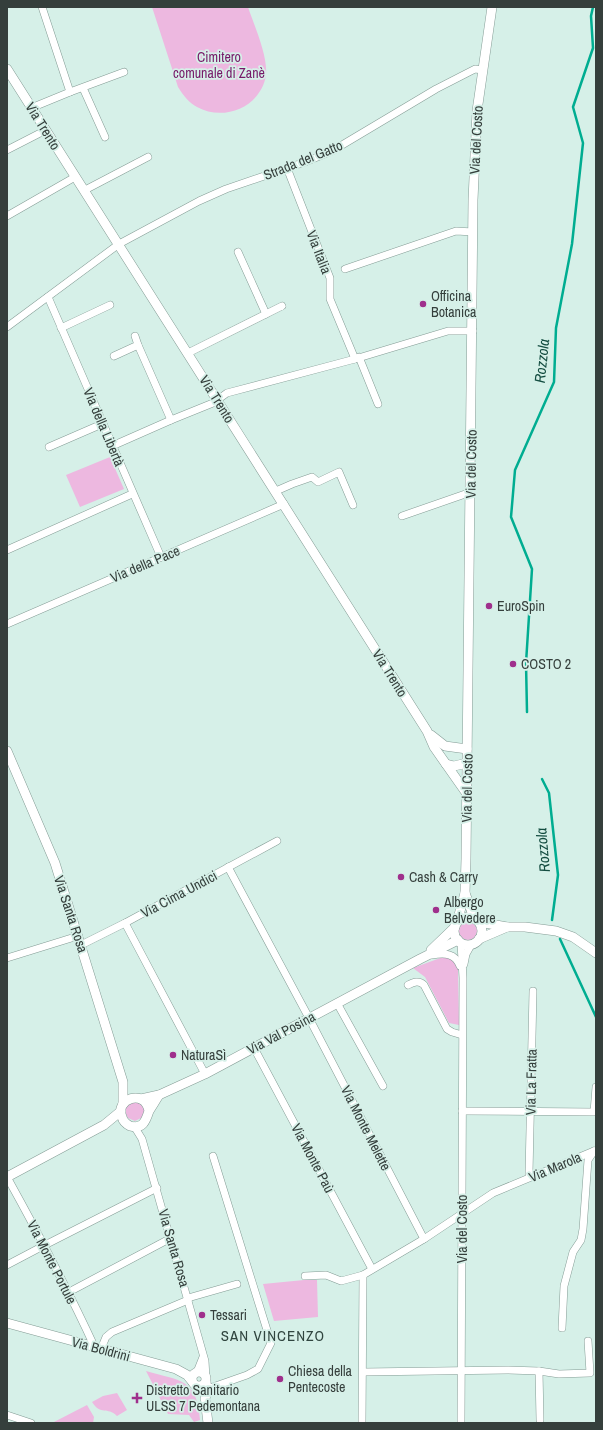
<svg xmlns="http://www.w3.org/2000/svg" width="603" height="1430" font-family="'Archivo Narrow',sans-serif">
  <rect width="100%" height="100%" fill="#d6f0e8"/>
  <g fill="#edb8e0">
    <path d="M152,7H248C254,25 268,56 266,75C261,107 224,122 197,107C189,103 183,95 178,87Z"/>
    <polygon points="110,457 124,489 80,507 66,475"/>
    <circle cx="468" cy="931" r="9"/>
    <polygon points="443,957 454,959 458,968 459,1025 449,1023 425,977 413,968"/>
    <polygon points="136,1100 145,1108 143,1117 135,1121 128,1118 125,1112 127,1105"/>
    <polygon points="304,1280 317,1280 318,1317 274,1321 263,1284"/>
    <path d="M146,1371C180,1381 197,1378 200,1420L194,1422L189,1415L168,1414Z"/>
    <path d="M117,1393L127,1410L117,1416C107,1406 101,1416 92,1402L103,1396Z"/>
    <polygon points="87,1405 94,1417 93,1423 52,1423"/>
  </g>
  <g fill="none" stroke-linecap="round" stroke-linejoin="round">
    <g stroke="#00ad91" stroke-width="2.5">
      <polyline points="527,712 526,663 532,569 511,517 515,470 554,382 556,328 572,244 583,143 573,107 593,48 591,16 593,7"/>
      <polyline points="542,779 549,793 558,875 552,920"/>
      <polyline points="560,939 596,1017"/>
    </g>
    <g stroke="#849c95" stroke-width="8">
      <g id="street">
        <polyline points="42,7 70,92"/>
        <polyline points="83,88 105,137"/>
        <polyline points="31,108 70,92 124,72"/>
        <polyline points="7,150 46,130"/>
        <polyline points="287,168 330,278 330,299 355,359"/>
        <polyline points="85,190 148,157"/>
        <polyline points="7,216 75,177"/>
        <polyline points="238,252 266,314"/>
        <polyline points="345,269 456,231 473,232"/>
        <polyline points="48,297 161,557"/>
        <polyline points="7,327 119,244 199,201 226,189 305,162 332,151 436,89 475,69 483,70"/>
        <polyline points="61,328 110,305"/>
        <polyline points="138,345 171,420"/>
        <polyline points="188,353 282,306"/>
        <polyline points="114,356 138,345 135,336"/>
        <polyline points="359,357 378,404"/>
        <polyline points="112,446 171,420 213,403 227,393 355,359 448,331 473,331"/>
        <polyline points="49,447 102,424"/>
        <polyline points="276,491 292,484 312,477 318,482 339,472 353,505"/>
        <polyline points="402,516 471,492"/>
        <polyline points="7,550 132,494"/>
        <polyline points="7,624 284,504"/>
        <polyline points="228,867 309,1018 424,1239"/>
        <polyline points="125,923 205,1074"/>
        <polyline points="81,945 125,923 277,841"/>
        <path d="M432,955C445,953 455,953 460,966"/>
        <polyline points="7,958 78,936"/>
        <polyline points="464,964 466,954 471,945"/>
        <path d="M408,985C414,982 419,980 424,985L447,1029L452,1032L462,1035"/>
        <polyline points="337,1003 383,1086"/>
        <polyline points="254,1048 372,1269"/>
        <polyline points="462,1111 594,1112 596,1087"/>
        <polyline points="134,1126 142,1139 205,1361 206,1378"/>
        <polyline points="529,1174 533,991"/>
        <path d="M7,1177C38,1233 68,1289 95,1348"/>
        <polyline points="7,1265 45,1245 157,1188"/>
        <polyline points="305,1276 326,1275 341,1281 363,1275 424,1239 493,1193 594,1151"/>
        <polyline points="69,1292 171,1238"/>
        <polyline points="188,1298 237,1284"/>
        <polyline points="562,1328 564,1286 573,1252 581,1240 583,1229 588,1160 594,1151"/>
        <polyline points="101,1349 106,1337 112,1332 188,1300"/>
        <polyline points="539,1371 540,1420"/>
        <polyline points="197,1372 203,1357"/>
        <polyline points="363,1372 508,1370 539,1371 559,1374 590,1373 588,1341"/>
        <polyline points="207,1389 247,1375 258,1369 271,1343 213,1156"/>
        <polyline points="7,1415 31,1423"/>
        <polyline points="362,1423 363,1275"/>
        <polyline points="461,1423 463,978 461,943"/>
      </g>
    </g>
    <g stroke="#849c95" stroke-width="10">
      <g id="secondary">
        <polyline points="7,69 427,731 434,747 467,794"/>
        <polyline points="431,735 445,746 467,749"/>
        <polyline points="7,751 55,863 123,1082 123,1104"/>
        <polyline points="446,764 454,766 467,763"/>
        <polyline points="465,893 474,918"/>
        <circle cx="468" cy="931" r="14"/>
        <polyline points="457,922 465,893 466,859 473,200 477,111 492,7"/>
        <polyline points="479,922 507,927 525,927 556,931 573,937 596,953"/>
        <polyline points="479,939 507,927"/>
        <polyline points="431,950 455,927"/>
        <polyline points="141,1099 159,1095 205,1074 420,959 458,940"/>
        <path d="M149,1111C145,1088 114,1099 122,1117C123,1121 126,1124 130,1126C143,1130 146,1120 149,1111C152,1106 156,1100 159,1095"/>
        <polyline points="7,1177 104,1125 121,1111"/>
        <polyline points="7,1323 176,1369 187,1375 192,1381"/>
        <circle cx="199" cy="1379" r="7"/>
        <polyline points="206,1382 207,1389 205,1399 208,1423"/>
      </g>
    </g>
    <use href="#street" stroke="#fff" stroke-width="7"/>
    <use href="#secondary" stroke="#fff" stroke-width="9"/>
  </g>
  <g fill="#9f2f8c" stroke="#d6f0e8" stroke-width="1.5">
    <circle cx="423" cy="304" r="4"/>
    <circle cx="489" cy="606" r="4"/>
    <circle cx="513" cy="664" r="4"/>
    <circle cx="401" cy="877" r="4"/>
    <circle cx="436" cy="910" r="4"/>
    <circle cx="173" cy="1055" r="4"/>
    <circle cx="202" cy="1315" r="4"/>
    <circle cx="280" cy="1379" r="4"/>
    <path d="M135 1392h4v4h4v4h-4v4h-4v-4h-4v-4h4z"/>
  </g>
  <g text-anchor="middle" stroke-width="3.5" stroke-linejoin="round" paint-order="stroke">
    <g font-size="14" fill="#761868" stroke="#d6f0e8">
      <text x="219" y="62">Cimitero<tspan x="219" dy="16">comunale di Zanè</tspan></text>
    </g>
    <g font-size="14" fill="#353f3c" stroke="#d6f0e8">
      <text transform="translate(43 126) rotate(58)" y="5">Via Trento</text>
      <text transform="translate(476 140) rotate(-87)" y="5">Via del Costo</text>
      <text transform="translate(303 160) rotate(-22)" y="5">Strada del Gatto</text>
      <text transform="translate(319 252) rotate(69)" y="5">Via Italia</text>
      <text transform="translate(217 399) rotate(58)" y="5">Via Trento</text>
      <text transform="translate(104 427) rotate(67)" y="5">Via della Libertà</text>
      <text transform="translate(471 464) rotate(-89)" y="5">Via del Costo</text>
      <text transform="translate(145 564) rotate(-23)" y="5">Via della Pace</text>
      <text transform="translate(390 673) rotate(58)" y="5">Via Trento</text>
      <text transform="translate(467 788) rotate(-89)" y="5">Via del Costo</text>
      <text transform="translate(179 894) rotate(-28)" y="5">Via Cima Undici</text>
      <text transform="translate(71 914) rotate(72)" y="5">Via Santa Rosa</text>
      <text transform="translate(281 1033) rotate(-28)" y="5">Via Val Posina</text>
      <text transform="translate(531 1082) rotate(-89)" y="5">Via La Fratta</text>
      <text transform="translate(366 1128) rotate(63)" y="5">Via Monte Melette</text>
      <text transform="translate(313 1158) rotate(62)" y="5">Via Monte Paù</text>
      <text transform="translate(555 1167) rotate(-23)" y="5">Via Marola</text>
      <text transform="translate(462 1229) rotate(-90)" y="5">Via del Costo</text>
      <text transform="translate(174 1248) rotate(74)" y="5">Via Santa Rosa</text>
      <text transform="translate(52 1262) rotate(63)" y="5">Via Monte Portule</text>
      <text transform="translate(101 1349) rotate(15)" y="5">Via Boldrini</text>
    </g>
    <g font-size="14" fill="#353f3c" stroke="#d6f0e8" text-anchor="start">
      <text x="431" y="301">Officina<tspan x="431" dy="16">Botanica</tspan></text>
      <text x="497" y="611">EuroSpin</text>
      <text x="521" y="669">COSTO 2</text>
      <text x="409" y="882">Cash &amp; Carry</text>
      <text x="444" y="907">Albergo<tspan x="444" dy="16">Belvedere</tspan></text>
      <text x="181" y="1060">NaturaSì</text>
      <text x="210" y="1320">Tessari</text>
      <text x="288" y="1376">Chiesa della<tspan x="288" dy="16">Pentecoste</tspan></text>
      <text x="146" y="1395">Distretto Sanitario<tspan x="146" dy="16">ULSS 7 Pedemontana</tspan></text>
    </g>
    <g font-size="15" font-style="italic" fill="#144d41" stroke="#d6f0e8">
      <text transform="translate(542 361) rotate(-84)" y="5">Rozzola</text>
      <text transform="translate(543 850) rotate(-95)" y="5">Rozzola</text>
    </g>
    <g font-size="15" letter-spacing="1" fill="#30453f" stroke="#d6f0e8">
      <text x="273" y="1341">SAN VINCENZO</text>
    </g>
  </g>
  <rect width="603" height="1430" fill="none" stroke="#353f3c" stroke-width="16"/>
</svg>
